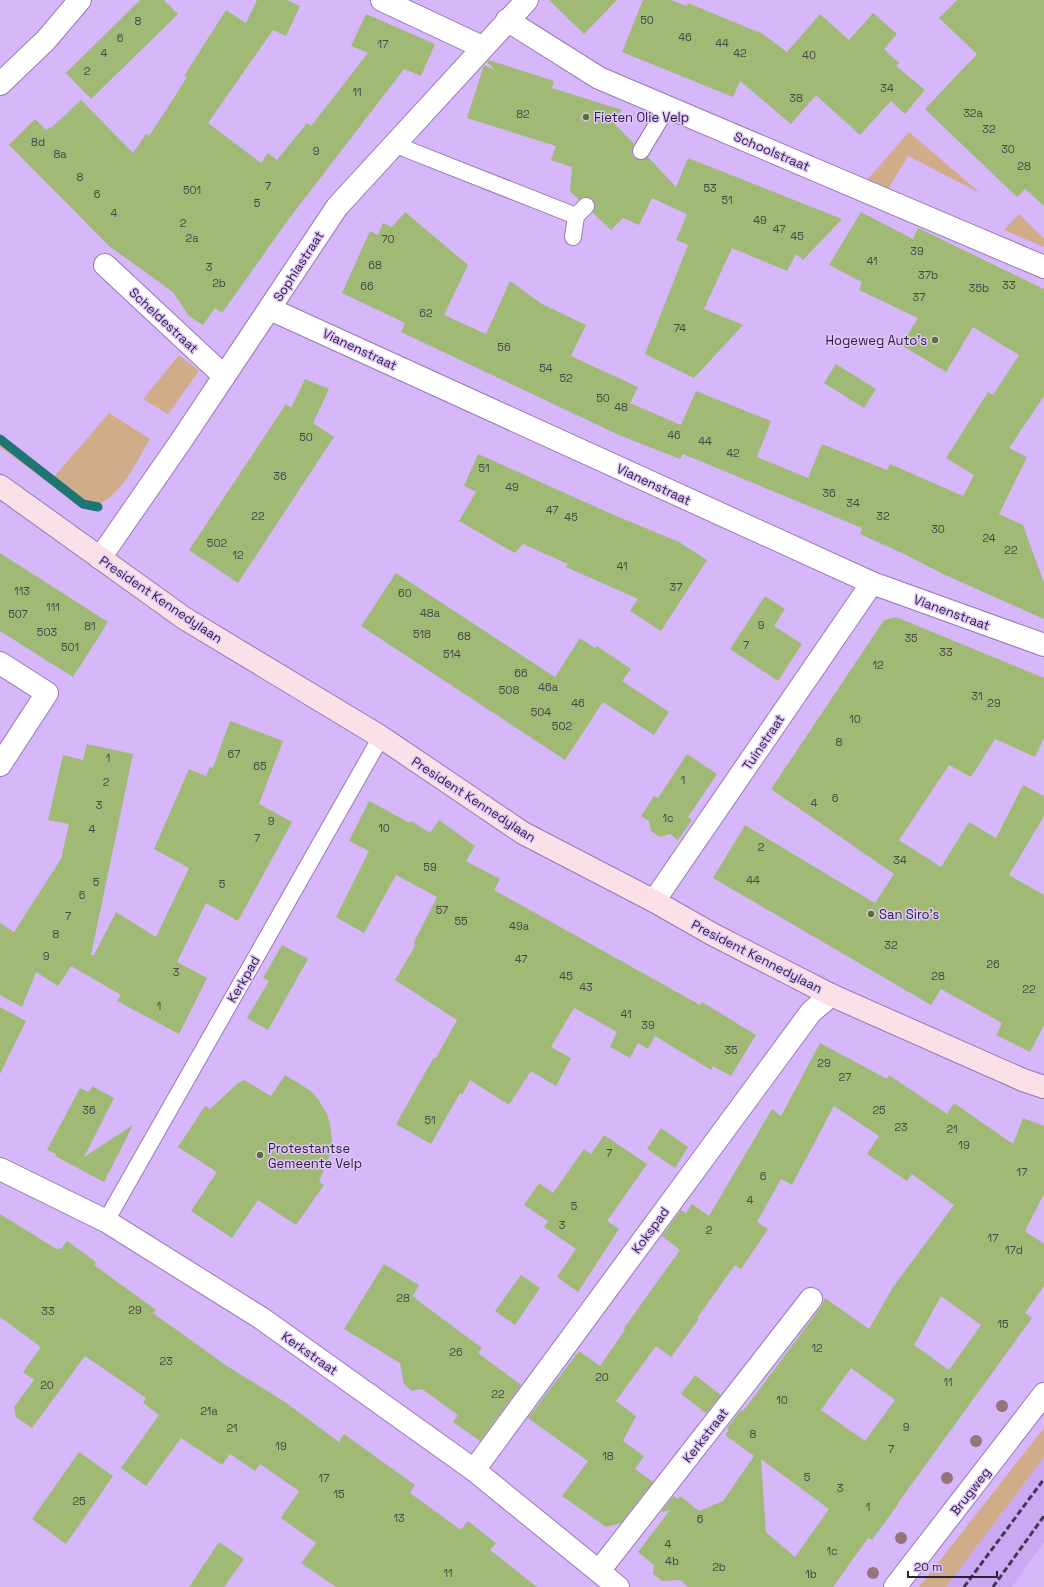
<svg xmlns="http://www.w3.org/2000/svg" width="1044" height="1587" font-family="'Space Grotesk',sans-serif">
  <rect width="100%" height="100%" fill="#d5b7fa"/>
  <polygon fill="#cba9f2" points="1044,1457 1044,1542 1012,1587 946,1587"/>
  <g fill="#d0ac89">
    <polygon points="909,132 980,193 908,156 888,189 866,181"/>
    <polygon points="1019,214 1044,239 1044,247 1004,230"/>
    <polygon points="179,355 199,371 168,414 143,399"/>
    <path d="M109,413L150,439C137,460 118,504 90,506C85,506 79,503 75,502L0,447V435L54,477Z"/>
    <polygon points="1044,1428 1044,1457 946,1587 919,1587"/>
  </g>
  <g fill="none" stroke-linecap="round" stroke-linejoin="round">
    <polyline stroke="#1f7474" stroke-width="9" points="0,439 83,504 98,507"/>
  </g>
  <g fill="#a0ba75" fill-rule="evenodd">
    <polygon points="140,0 164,0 178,14 91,99 66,73"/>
    <polygon points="257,0 287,0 300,6 286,36 273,30 208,123 261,163 268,153 277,160 307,123 311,126 368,53 351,46 366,14 435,44 421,76 404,69 288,220 222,313 215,308 203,325 189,316 173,292 109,246 9,145 35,119 46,130 50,127 51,128 81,100 133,153 146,134 149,136 168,107 187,77 184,76 226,10 246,23"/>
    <polygon points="549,0 617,0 584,34"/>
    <polygon points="643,0 671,0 687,6 688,3 763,34 787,52 820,14 849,40 873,13 897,34 884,49 899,63 896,66 925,90 905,114 891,101 860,135 816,95 791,124 740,81 733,97 622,52"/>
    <polygon points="957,0 1044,0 1044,206 1025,189 1017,197 925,109 977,54 939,18"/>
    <polygon points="489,60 554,81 552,88 622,110 612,121 634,144 632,150 633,156 640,160 648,157 676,187 688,158 842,219 803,260 796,254 787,271 732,248 704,309 743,325 694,378 645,354 688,245 676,240 687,214 652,198 639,225 623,218 611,230 593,213 595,204 592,199 584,197 579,200 570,191 572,167 551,160 556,146 467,118 484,65 495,70 487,62"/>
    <polygon points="405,212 468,265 444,315 486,334 510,281 542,304 586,325 571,356 638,387 630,403 681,425 696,391 771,421 757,457 808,478 822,444 887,470 890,464 963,496 974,475 946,458 988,392 993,395 1019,355 973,327 946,372 901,345 918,318 859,290 862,282 829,265 861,212 913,239 918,228 1044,289 1044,396 1009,448 1027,457 999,514 1023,525 1044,583 1044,619 941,573 902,553 860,534 862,528 683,454 680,459 619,435 401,332 405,323 342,293 370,231 378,235 383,223 392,227"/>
    <polygon points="836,364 876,389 864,408 824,383"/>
    <polygon points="305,379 329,389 313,423 334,437 238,583 189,550 286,404 291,408"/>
    <polygon points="478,454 614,515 679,542 707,560 661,631 630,611 638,599 566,567 568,564 523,544 515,553 459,521 476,492 464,486"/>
    <polygon points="0,553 108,622 73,677 0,631"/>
    <polygon points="396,573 555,677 580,638 595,648 597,646 631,669 622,681 669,712 654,735 603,702 565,760 361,626"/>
    <polygon points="765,596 785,609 774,626 802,644 778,681 730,649"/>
    <polygon points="896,617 1044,678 1044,738 1035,757 995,739 971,777 949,765 899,840 941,867 969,822 996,838 1023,785 1044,796 1044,816 1009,875 1044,895 1044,1025 1030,1052 996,1035 1002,1023 941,989 931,1005 713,878 745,825 875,903 894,874 771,789 884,620"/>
    <polygon points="230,721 283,741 259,804 292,822 238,921 206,903 177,962 207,978 179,1034 117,1001 121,995 71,966 58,986 36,972 22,1007 0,995 0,923 14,932 61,859 69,824 48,820 63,755 83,760 87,744 133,754 91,955 94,955 116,912 156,937 189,868 154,849 189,769 206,776 210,767 213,768"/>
    <polygon points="687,754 717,774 688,817 692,820 678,840 670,834 660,837 651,831 649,821 641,816 654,796 658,798"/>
    <polygon points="369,801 410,823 411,821 430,833 439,820 475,846 466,861 500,879 494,890 700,1005 702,1002 756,1035 731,1076 713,1066 711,1070 655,1036 648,1049 638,1043 630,1058 610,1047 617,1032 574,1008 551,1047 571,1058 556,1086 531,1071 509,1105 470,1080 462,1095 460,1093 431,1144 396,1124 434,1057 436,1058 457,1020 395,980 415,946 414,942 437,897 396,875 364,933 336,917 369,851 349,841"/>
    <polygon points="282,945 308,959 268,1030 247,1018 269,981 263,978"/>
    <polygon points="0,1007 26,1021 0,1074"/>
    <path d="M820,1043L887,1079L889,1075L947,1114L954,1103L1013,1144L1023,1118L1044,1126V1194L1025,1231L1044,1244V1286L1025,1313L1032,1318L898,1503H899L872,1540L868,1538L833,1587H688L680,1580L662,1581L653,1574L654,1565L638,1552L670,1510L661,1512L673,1496L678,1499L680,1496L699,1511L723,1501L754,1456L725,1435L729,1430L727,1428L741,1410L743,1411L821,1307L825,1298L869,1329L893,1287L954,1205L912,1174L907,1181L867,1154L879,1136L834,1106L792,1185L781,1179L757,1222L768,1229L741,1269L735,1265L697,1318L699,1319L671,1357L656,1346L616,1401L636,1416L623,1441L644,1456L635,1469L653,1482L621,1523L606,1527L562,1496L588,1461L528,1418L579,1351L600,1366L625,1330L624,1328L680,1250L662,1236L681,1210L686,1213L692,1204L709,1216L772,1109L781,1116ZM941,1296L981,1325L949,1370L914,1345ZM851,1368L895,1400L865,1441L821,1410ZM761,1459L829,1509L795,1557L766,1532Z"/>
    <polygon points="285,1075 311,1091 318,1099 327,1114 330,1124 332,1141 329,1157 319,1182 324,1185 296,1225 258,1200 232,1238 191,1211 217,1172 178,1147 205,1106 210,1109 237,1084 244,1080 271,1096"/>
    <polygon points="92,1086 114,1098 84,1157 133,1125 104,1182 55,1156 56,1154 47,1150 80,1088 89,1092"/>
    <polygon points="661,1128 688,1147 675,1168 647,1149"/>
    <polygon points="604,1135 647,1164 607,1221 619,1229 578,1292 557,1277 576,1249 544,1227 548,1221 524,1205 539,1183 553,1193 584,1149 591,1154"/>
    <polygon points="0,1214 58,1250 59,1248 61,1249 67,1241 96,1262 94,1265 156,1310 153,1313 227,1366 285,1402 339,1442 344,1434 415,1485 410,1493 461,1530 468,1521 496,1543 490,1550 537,1587 336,1587 301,1563 316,1543 281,1518 299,1491 260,1464 255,1471 230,1454 222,1465 181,1438 146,1486 121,1468 159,1415 143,1403 146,1398 85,1356 32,1428 16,1417 14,1407 34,1380 23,1372 41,1347 0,1317"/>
    <polygon points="384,1264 419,1285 413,1296 417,1298 416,1299 482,1348 478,1353 521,1385 480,1441 453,1422 458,1415 422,1389 412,1391 404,1384 400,1363 344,1329"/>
    <polygon points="521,1275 540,1288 515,1325 495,1311"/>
    <polygon points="695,1375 721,1395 706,1413 681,1394"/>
    <polygon points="79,1452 113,1476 66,1544 32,1519"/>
    <polygon points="219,1542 244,1559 224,1587 189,1587"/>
  </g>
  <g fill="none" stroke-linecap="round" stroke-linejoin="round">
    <g stroke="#9779b8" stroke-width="18">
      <g id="lane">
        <polyline points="395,143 406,149 576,216 586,206"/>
        <polyline points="641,151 659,121 664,105"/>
        <polyline points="573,237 576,216"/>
        <polyline points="106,1221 381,737"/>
      </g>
    </g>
    <g stroke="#9779b8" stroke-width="24">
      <g id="street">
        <polyline points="382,0 482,47"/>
        <polyline points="507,20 599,78 1044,267"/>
        <polyline points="0,84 46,40 80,0"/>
        <polyline points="105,265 224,376"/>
        <polyline points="270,309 872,583 1044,645"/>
        <polyline points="100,558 181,441 337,207 527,0"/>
        <polyline points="0,663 47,693 0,765"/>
        <polyline points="654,901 872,583"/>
        <polyline points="0,1169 106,1221 261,1318 474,1470 618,1587"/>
        <polyline points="474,1470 811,1012 831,995"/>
        <polyline points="599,1571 811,1299"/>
        <polyline points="895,1587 1044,1394"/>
      </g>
    </g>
    <g stroke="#9779b8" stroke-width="24">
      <polyline id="secondary" points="0,486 184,618 381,737 523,833 654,901 712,934 831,995 1023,1080 1044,1087"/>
    </g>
    <use href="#lane" stroke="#fff" stroke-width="16"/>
    <use href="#street" stroke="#fff" stroke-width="22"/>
    <use href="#secondary" stroke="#fce0e7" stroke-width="22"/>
    <g stroke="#443555" stroke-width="3" stroke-dasharray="6 3" stroke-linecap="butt">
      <polyline points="964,1587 1044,1479"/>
      <polyline points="993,1587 1044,1516"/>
    </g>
  </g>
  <g fill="#977479">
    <circle cx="1002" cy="1406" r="6"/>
    <circle cx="976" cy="1441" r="6"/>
    <circle cx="947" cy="1478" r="6"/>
    <circle cx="901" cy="1538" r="6"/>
    <circle cx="873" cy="1573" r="6"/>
  </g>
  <g fill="#597225" stroke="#dfc7fd" stroke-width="1.5">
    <circle cx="586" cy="117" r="4"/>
    <circle cx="935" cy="340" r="4"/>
    <circle cx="871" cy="914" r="4"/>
    <circle cx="260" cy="1155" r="4"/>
  </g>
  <g text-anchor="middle" stroke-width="3" stroke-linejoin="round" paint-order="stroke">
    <g font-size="11" fill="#494648">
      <text x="647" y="24">50</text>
      <text x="138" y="25">8</text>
      <text x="685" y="41">46</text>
      <text x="120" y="42">6</text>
      <text x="722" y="47">44</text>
      <text x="383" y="48">17</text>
      <text x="104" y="57">4</text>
      <text x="740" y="57">42</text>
      <text x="809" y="59">40</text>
      <text x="87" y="75">2</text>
      <text x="887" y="92">34</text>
      <text x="357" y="96">11</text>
      <text x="796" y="102">38</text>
      <text x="973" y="117">32a</text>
      <text x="523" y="118">82</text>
      <text x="989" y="133">32</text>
      <text x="38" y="146">8d</text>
      <text x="1008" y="153">30</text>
      <text x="316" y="155">9</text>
      <text x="60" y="158">8a</text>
      <text x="1024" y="170">28</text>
      <text x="80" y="181">8</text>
      <text x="268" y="190">7</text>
      <text x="710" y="192">53</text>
      <text x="192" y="194">501</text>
      <text x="97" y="198">6</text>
      <text x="727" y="204">51</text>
      <text x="257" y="207">5</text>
      <text x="114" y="217">4</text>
      <text x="760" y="224">49</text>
      <text x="183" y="227">2</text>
      <text x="779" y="233">47</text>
      <text x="797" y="240">45</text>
      <text x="192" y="242">2a</text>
      <text x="388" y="243">70</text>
      <text x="917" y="255">39</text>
      <text x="872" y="265">41</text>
      <text x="375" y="269">68</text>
      <text x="209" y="271">3</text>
      <text x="928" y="279">37b</text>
      <text x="219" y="287">2b</text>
      <text x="1009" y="289">33</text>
      <text x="367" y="290">66</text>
      <text x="979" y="292">35b</text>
      <text x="919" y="301">37</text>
      <text x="426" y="317">62</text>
      <text x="680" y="332">74</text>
      <text x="504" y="351">56</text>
      <text x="546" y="372">54</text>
      <text x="566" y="382">52</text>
      <text x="603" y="402">50</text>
      <text x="621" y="411">48</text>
      <text x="674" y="439">46</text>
      <text x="306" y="441">50</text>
      <text x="705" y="445">44</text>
      <text x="733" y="457">42</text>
      <text x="484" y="472">51</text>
      <text x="280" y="480">36</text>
      <text x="512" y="491">49</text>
      <text x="829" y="497">36</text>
      <text x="853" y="507">34</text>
      <text x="552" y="514">47</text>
      <text x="258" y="520">22</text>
      <text x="883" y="520">32</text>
      <text x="571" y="521">45</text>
      <text x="938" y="533">30</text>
      <text x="989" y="542">24</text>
      <text x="217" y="547">502</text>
      <text x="1011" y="554">22</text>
      <text x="238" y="559">12</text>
      <text x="622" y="570">41</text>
      <text x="676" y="591">37</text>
      <text x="22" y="595">113</text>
      <text x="405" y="597">60</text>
      <text x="53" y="611">111</text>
      <text x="430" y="617">48a</text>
      <text x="18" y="618">507</text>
      <text x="761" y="629">9</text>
      <text x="90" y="630">81</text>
      <text x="47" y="636">503</text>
      <text x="422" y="638">518</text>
      <text x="464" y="640">68</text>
      <text x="911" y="642">35</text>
      <text x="746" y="649">7</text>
      <text x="70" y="651">501</text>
      <text x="946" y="656">33</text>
      <text x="452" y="658">514</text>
      <text x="878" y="669">12</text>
      <text x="521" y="677">66</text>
      <text x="548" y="691">46a</text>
      <text x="509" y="694">508</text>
      <text x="977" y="700">31</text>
      <text x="578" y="707">46</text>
      <text x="994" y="707">29</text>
      <text x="541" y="716">504</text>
      <text x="855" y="723">10</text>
      <text x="562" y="730">502</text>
      <text x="839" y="746">8</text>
      <text x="234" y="758">67</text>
      <text x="108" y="762">1</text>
      <text x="260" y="770">65</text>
      <text x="683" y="784">1</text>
      <text x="106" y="786">2</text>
      <text x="835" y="802">6</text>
      <text x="814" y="807">4</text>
      <text x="99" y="809">3</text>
      <text x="668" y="822">1c</text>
      <text x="271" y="825">9</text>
      <text x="384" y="832">10</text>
      <text x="92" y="833">4</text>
      <text x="257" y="842">7</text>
      <text x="761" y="851">2</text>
      <text x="900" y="864">34</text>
      <text x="430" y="871">59</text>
      <text x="753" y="884">44</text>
      <text x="96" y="886">5</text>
      <text x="222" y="888">5</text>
      <text x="82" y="899">6</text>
      <text x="442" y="914">57</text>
      <text x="68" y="920">7</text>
      <text x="461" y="925">55</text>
      <text x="519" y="930">49a</text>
      <text x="56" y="938">8</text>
      <text x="891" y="949">32</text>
      <text x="46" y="960">9</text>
      <text x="521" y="963">47</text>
      <text x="993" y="968">26</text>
      <text x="176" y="976">3</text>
      <text x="566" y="980">45</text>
      <text x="938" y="980">28</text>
      <text x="586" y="991">43</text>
      <text x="1029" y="993">22</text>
      <text x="159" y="1010">1</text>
      <text x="626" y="1018">41</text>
      <text x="648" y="1029">39</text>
      <text x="731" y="1054">35</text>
      <text x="824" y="1067">29</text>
      <text x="845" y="1081">27</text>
      <text x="89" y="1114">36</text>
      <text x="879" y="1114">25</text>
      <text x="430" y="1124">51</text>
      <text x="901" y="1131">23</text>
      <text x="952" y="1133">21</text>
      <text x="964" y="1149">19</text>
      <text x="609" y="1157">7</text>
      <text x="1022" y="1176">17</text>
      <text x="763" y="1180">6</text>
      <text x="750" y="1204">4</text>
      <text x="574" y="1210">5</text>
      <text x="562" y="1229">3</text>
      <text x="709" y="1234">2</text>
      <text x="993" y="1242">17</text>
      <text x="1014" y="1254">17d</text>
      <text x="403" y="1302">28</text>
      <text x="135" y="1314">29</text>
      <text x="48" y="1315">33</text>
      <text x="1003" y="1328">15</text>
      <text x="817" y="1352">12</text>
      <text x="456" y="1356">26</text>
      <text x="166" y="1365">23</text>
      <text x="602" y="1381">20</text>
      <text x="948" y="1386">11</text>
      <text x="47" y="1389">20</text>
      <text x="498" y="1398">22</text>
      <text x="782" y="1404">10</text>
      <text x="209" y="1415">21a</text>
      <text x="906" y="1431">9</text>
      <text x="232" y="1432">21</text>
      <text x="753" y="1438">8</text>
      <text x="281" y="1450">19</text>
      <text x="891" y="1453">7</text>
      <text x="608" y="1460">18</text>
      <text x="807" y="1481">5</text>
      <text x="324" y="1482">17</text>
      <text x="840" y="1492">3</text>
      <text x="339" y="1498">15</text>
      <text x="79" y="1505">25</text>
      <text x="868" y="1511">1</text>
      <text x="399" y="1522">13</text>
      <text x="700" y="1523">6</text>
      <text x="668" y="1548">4</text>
      <text x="832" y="1555">1c</text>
      <text x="672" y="1565">4b</text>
      <text x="719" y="1571">2b</text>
      <text x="448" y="1577">11</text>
      <text x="811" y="1578">1b</text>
    </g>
    <g font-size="13" fill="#2c1f39" stroke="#dfc7fd" text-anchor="start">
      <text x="594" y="122">Fieten Olie Velp</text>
      <text x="927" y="345" text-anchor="end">Hogeweg Auto's</text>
      <text x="879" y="919">San Siro's</text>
      <text x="268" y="1153">Protestantse<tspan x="268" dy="15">Gemeente Velp</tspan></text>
    </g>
    <g font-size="13" fill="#2c1f39" stroke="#dfc7fd">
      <text transform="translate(772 151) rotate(23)" y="5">Schoolstraat</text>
      <text transform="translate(298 266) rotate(-57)" y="5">Sophiastraat</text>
      <text transform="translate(164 320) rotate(43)" y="5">Scheldestraat</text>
      <text transform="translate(360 349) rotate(25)" y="5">Vianenstraat</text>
      <text transform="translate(654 484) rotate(25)" y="5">Vianenstraat</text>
      <text transform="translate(161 599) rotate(34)" y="5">President Kennedylaan</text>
      <text transform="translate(952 612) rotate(20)" y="5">Vianenstraat</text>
      <text transform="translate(763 742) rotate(-56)" y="5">Tuinstraat</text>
      <text transform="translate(474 799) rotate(33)" y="5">President Kennedylaan</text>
      <text transform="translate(757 956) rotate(27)" y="5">President Kennedylaan</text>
      <text transform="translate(243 979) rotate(-60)" y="5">Kerkpad</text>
      <text transform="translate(650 1230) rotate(-54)" y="5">Kokspad</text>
      <text transform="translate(310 1353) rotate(35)" y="5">Kerkstraat</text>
      <text transform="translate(705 1435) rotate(-52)" y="5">Kerkstraat</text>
      <text transform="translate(970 1491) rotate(-52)" y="5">Brugweg</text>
    </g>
  </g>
  <path d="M908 1571v6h89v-6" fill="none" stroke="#2c1f39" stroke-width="2"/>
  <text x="914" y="1571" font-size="12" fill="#2c1f39" stroke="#dfc7fd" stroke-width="3" paint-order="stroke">20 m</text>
</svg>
